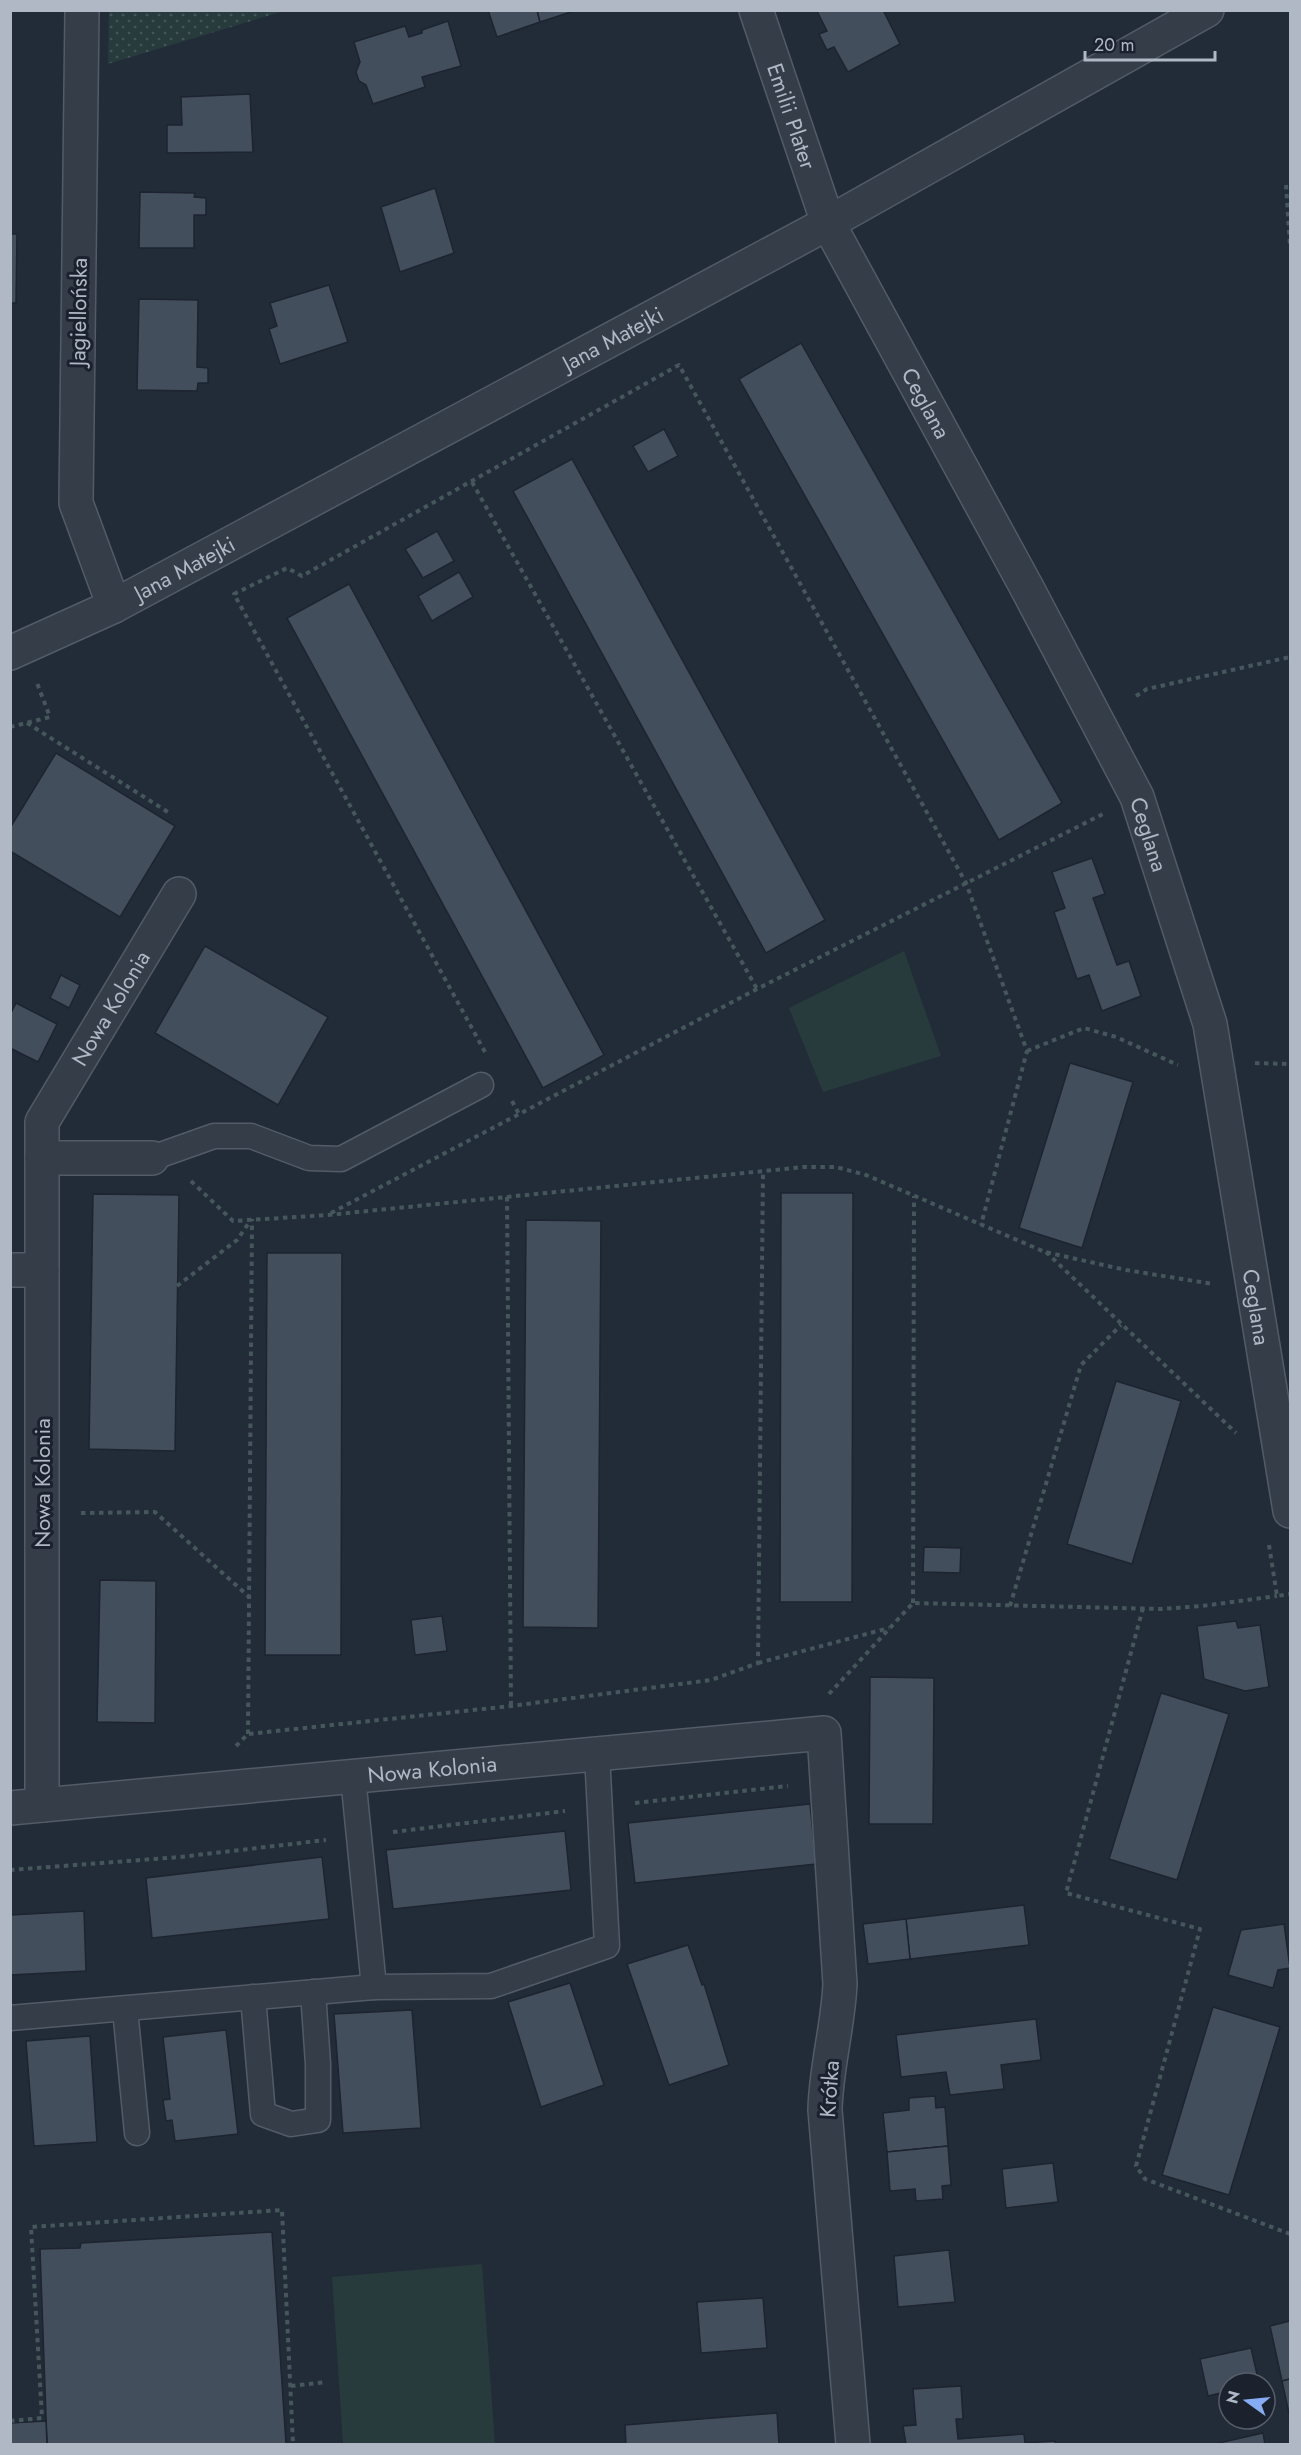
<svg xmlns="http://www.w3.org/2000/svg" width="1301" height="2455" font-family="Jost,sans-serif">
  <defs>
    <pattern id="park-dots" width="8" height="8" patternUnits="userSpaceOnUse" patternTransform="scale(1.5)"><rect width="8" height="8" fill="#273a3c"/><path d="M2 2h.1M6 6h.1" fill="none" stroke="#445457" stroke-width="1.8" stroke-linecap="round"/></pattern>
  </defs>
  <rect width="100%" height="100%" fill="#222b38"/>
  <polygon fill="url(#park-dots)" points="109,11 109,10 284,11 108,64"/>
  <g fill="#273a3c">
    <polygon points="904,951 941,1056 823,1092 789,1008"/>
    <polygon points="482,2264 495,2444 343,2444 332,2277"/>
  </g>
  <g fill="#434e5d" stroke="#1d2430" stroke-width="1.5">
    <polygon points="488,10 537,10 540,22 497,37"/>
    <polygon points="537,10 577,10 540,22"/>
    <polygon points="883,10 900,44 848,72 834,47 827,50 819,34 827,31 817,11"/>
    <polygon points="448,21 461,66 422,77 425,87 373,104 366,85 359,81 356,72 360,62 354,42 405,26 409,37 422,33 422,30"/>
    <polygon points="250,94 253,152 167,153 167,125 182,125 181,97"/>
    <polygon points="435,188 454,253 400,272 381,207"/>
    <polygon points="140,192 195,193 194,197 206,198 206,215 194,215 194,248 139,248"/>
    <polygon points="10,234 17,234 16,303 10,303"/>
    <polygon points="329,285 348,342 280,364 269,329 277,326 270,303"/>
    <polygon points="139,299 198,300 197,367 208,368 208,383 198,383 197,391 137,390"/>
    <polygon points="801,343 1062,803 999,840 739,379"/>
    <polygon points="664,429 678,456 648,472 633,446"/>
    <polygon points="572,459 825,920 766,953 513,491"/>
    <polygon points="437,531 454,561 423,578 405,549"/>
    <polygon points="459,572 473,597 432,621 418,596"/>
    <polygon points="349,584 604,1055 543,1088 287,618"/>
    <polygon points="56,753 175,826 120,917 10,851 10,828"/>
    <polygon points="1092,858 1105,894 1093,898 1117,965 1129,961 1141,996 1102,1011 1089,975 1077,979 1054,912 1065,908 1052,872"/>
    <polygon points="205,946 328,1017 278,1105 155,1033"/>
    <polygon points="61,975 80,985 69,1008 50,998"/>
    <polygon points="16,1003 57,1024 38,1062 10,1048 10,1015"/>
    <polygon points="1070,1063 1133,1082 1082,1248 1019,1228"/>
    <polygon points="781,1193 853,1193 852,1602 780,1602"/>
    <polygon points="93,1194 179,1195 175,1451 89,1449"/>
    <polygon points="526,1220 601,1221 598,1628 523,1627"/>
    <polygon points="267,1253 342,1253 341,1655 265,1655"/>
    <polygon points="1116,1381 1181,1401 1132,1564 1067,1544"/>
    <polygon points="924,1547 961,1548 960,1573 923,1572"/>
    <polygon points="100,1580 156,1581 155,1723 97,1722"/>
    <polygon points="442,1616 447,1651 415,1655 411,1620"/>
    <polygon points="1236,1621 1238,1628 1260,1625 1269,1687 1245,1691 1204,1679 1197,1626"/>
    <polygon points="870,1677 934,1678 933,1824 869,1824"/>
    <polygon points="1161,1693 1229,1714 1177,1880 1109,1859"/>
    <polygon points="810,1804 816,1864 635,1883 628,1823"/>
    <polygon points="565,1831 571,1890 393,1909 386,1850"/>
    <polygon points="322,1857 329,1919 152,1938 146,1878"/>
    <polygon points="1024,1905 1029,1945 910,1959 906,1919"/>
    <polygon points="84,1911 86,1971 10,1975 10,1915"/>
    <polygon points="906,1919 910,1959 868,1964 863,1924"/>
    <polygon points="1284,1924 1290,1968 1278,1970 1273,1988 1228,1975 1241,1930"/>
    <polygon points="688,1945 702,1985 704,1984 729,2065 669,2085 627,1964"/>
    <polygon points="570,1983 604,2085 541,2107 508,2002"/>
    <polygon points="1213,2007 1280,2027 1229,2195 1162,2175"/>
    <polygon points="412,2010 421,2128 343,2133 334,2014"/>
    <polygon points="1036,2019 1041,2060 1001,2065 1004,2089 950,2095 946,2072 901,2077 896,2035"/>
    <polygon points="226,2030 238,2134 175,2141 172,2120 166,2121 163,2100 170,2099 163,2037"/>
    <polygon points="90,2036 97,2142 34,2146 26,2041"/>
    <polygon points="935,2096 936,2108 945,2107 948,2146 887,2152 883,2113 909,2110 909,2098"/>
    <polygon points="948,2146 951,2185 942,2186 943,2199 916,2201 915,2189 890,2191 887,2152"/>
    <polygon points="1053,2163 1058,2202 1006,2208 1002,2169"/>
    <polygon points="272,2232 286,2444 47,2444 40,2249 80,2248 81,2243"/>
    <polygon points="949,2250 955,2302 898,2307 894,2256"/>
    <polygon points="763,2298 767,2348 701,2353 697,2302"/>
    <polygon points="1290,2321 1290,2379 1282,2381 1270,2326"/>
    <polygon points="1251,2348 1259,2383 1229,2383 1229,2391 1208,2396 1200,2359"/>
    <polygon points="1290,2379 1290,2418 1282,2381"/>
    <polygon points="961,2386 963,2419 956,2419 958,2439 1024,2434 1025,2443 1055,2441 1056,2444 906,2444 903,2426 916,2425 913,2389"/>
    <polygon points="777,2413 779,2444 626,2444 625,2425"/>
    <polygon points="46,2421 47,2444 10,2444 10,2423"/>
    <polygon points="1263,2433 1265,2444 1219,2444 1219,2443"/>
  </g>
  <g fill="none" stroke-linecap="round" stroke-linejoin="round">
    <g stroke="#535b67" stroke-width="27">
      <g id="service">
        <polyline points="152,1158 214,1136 251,1136 309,1158 341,1159 481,1085"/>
        <polyline points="353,1777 374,1987"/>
        <polyline points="253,1997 263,2114 291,2124 318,2120 318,2064 313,1992"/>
        <polyline points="125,2009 137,2133"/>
        <polyline points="10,2018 374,1987 491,1986 607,1946 597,1754"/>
      </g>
    </g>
    <g stroke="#535b67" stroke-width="36">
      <g id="minor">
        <polyline points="82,10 76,503 114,606"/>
        <path id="s1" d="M756,10L828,223L1027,588L1137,797L1210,1024L1290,1511"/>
        <polyline points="42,1158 152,1158"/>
        <polyline points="10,1270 42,1270"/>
        <path id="s2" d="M42,1805V1122L179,894"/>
        <path id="s3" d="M10,1808L824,1733L840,1984C838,2027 826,2067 825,2110L853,2444"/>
      </g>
    </g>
    <g stroke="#535b67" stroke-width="36">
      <g id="tertiary">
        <path id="s4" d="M10,653L114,606L828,223L1207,10"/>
      </g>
    </g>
    <g stroke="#45575b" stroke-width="4" stroke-dasharray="4.5 4.5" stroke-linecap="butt">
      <polyline points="1286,185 1290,246"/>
      <polyline points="472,482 757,989"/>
      <polyline points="1136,696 1147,689 1290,657"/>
      <polyline points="27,723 171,814"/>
      <polyline points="10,727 50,717 37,683"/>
      <polyline points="1027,1051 1084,1028 1116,1037 1178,1065"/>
      <polyline points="485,1052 234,594 287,568 302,576 679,365 966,883 1027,1051 981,1225"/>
      <polyline points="1255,1063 1290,1064"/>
      <polyline points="512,1101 520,1116"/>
      <polyline points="191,1181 233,1221 328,1215 804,1167 836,1167 866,1175 1045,1252 1126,1270 1213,1284"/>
      <polyline points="507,1197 511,1706"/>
      <polyline points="331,1213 757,989 1103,814"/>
      <polyline points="1046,1252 1236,1433"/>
      <polyline points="177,1286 237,1240 251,1220"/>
      <polyline points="81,1513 155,1512 248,1596"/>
      <polyline points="1269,1545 1277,1596 1290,1594"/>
      <polyline points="913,1603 914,1196"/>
      <polyline points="1010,1606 1081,1365 1121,1325"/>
      <polyline points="1143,1608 1066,1893 1200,1929 1136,2166 1145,2179 1290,2234"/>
      <polyline points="758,1663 889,1628"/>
      <polyline points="829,1694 913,1603 1161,1609 1202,1606 1277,1596"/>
      <polyline points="248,1734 252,1219"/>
      <polyline points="236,1746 248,1734 511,1706 711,1680 758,1663 763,1171"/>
      <polyline points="635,1803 788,1786"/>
      <polyline points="393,1832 565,1811"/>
      <polyline points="10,1870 180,1857 326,1840"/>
      <polyline points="291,2386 326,2382"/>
      <polyline points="10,2421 42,2418 31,2227 282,2210 293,2444"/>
    </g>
    <use href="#service" stroke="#353d49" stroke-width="24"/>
    <use href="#minor" stroke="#353d49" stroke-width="33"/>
    <use href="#tertiary" stroke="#353d49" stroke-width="33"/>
  </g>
  <g text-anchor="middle" stroke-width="6" stroke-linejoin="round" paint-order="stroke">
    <g font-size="22" fill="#b0b8c5" stroke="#1b222e">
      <text dy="8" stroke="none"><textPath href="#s1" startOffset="112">Emilii Plater</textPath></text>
      <text transform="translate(78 312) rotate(-89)" y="8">Jagiellońska</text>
      <text dy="8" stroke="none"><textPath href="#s4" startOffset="680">Jana Matejki</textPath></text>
      <text dy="8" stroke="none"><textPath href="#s1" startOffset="430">Ceglana</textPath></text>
      <text dy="8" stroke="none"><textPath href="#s4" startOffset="194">Jana Matejki</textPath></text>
      <text dy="8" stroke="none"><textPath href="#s1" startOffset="916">Ceglana</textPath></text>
      <text dy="8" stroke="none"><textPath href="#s2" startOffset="816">Nowa Kolonia</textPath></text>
      <text dy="8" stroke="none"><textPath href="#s1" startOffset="1402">Ceglana</textPath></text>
      <text transform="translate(42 1483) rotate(-90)" y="8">Nowa Kolonia</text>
      <text dy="8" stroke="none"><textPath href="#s3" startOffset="424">Nowa Kolonia</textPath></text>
      <text transform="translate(829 2089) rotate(-86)" y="8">Krótka</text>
    </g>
  </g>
  <rect width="1301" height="2455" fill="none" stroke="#b0b8c5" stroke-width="24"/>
  <g transform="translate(1247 2401) rotate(285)"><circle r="28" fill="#1b222e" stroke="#575e6a" stroke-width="1.5"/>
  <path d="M0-4.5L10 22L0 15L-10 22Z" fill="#86adf4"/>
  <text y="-9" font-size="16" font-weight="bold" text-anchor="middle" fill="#b0b8c5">N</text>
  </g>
  <path d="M1085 51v9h130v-9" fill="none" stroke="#b0b8c5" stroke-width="3"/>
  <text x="1094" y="51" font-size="18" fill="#b0b8c5" stroke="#1b222e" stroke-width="4.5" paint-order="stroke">20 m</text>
</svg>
